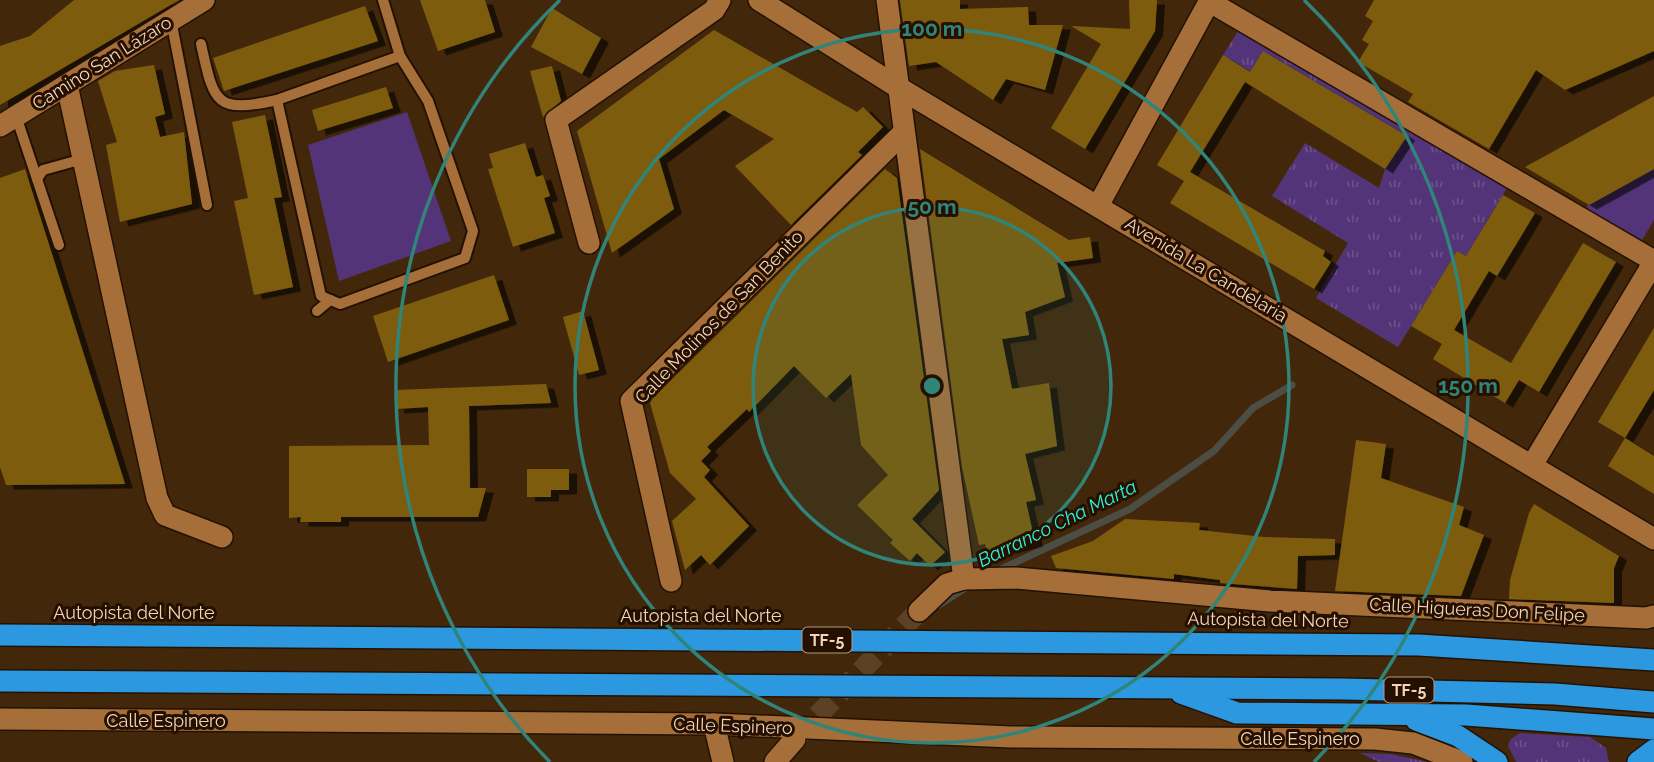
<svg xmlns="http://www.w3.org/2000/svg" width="1654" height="762" font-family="Raleway,sans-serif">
  <defs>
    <pattern id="grass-tufts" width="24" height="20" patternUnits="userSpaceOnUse" patternTransform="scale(1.75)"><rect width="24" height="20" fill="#543478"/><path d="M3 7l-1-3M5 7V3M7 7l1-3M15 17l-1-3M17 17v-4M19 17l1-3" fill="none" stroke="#6d5089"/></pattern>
    <filter id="shadow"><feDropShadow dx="8" dy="4.5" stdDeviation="0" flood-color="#0009"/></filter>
  </defs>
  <rect width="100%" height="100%" fill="#43270a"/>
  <g fill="url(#grass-tufts)">
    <polygon points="1240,28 1510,183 1466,256 1457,251 1398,347 1316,298 1348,243 1272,196 1305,143 1379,188 1385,169 1406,136 1263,51 1250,72 1223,55"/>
    <polygon points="1520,733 1590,737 1606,748 1609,762 1516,762 1508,746 1510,740"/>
    <polygon points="1360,753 1390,754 1428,762 1379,762"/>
  </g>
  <g fill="#543478">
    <polygon points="407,112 451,241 339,281 308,145"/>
    <polygon points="1654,169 1654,220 1639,245 1584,212 1588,205"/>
  </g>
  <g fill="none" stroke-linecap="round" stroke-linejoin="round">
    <g stroke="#4c4e45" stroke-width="7">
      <polyline points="999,570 1130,509 1214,451 1253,408 1292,385"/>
      <polyline points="939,605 967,587"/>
    </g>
  </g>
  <g fill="#7d5d11" filter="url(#shadow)">
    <polygon points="74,0 179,0 0,105 0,46 30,36"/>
    <polygon points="420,0 485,0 495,32 438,51"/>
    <polygon points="900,0 960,0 960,9 1028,7 1029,25 1063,25 1045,90 1006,79 993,100 936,62 909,66"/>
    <polygon points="1129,0 1157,0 1155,31 1085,149 1051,128 1101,44 1071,26 1130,29"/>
    <polygon points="1374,0 1654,0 1654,51 1565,90 1536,70 1489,149 1408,102 1413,94 1358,62 1369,44 1362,40 1373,21 1365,16"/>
    <polygon points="365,6 378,41 224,91 213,58"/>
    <polygon points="552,8 601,38 582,74 531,47"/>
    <polygon points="714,30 857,112 863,107 883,127 858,152 862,155 791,225 735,166 774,139 724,110 659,159 674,209 612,253 577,131"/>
    <polygon points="1263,51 1407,136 1385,169 1245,82 1190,172 1325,251 1323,256 1331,262 1314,289 1170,203 1184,181 1157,165 1223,55 1250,72"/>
    <polygon points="154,65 165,114 155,117 160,137 184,132 192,204 120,222 106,145 117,142 98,81 115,71"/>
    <polygon points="552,66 561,101 543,117 530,71"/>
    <polygon points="386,87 393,108 318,131 312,110"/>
    <polygon points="1654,96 1654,169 1589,205 1525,167"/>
    <polygon points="265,115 282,197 274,198 293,287 254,295 234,201 248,198 232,122"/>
    <polygon points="525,143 536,177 543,175 550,196 544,198 555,233 513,247 488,169 493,168 489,154"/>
    <polygon points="920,149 1069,240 1090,237 1093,258 1057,263 1065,297 1025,312 1029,335 1002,339 1012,389 1049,383 1057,446 1025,454 1036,500 1026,502 1035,542 988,554 985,544 979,545 962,467"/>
    <polygon points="25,169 125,484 6,485 0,467 0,178"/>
    <polygon points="885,169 897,178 939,490 912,519 945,552 930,566 917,553 910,561 890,543 893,540 857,505 888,475 861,445 851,374 826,398 794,366 749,412 747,409 707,447 711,451 701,461 710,470 704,477 749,526 710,565 701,555 685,570 672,521 696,499 670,473 650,403 653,398"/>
    <polygon points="1503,195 1535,213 1497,276 1489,271 1454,330 1511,363 1583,243 1616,262 1539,392 1519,380 1505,403 1433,359 1442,344 1411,326 1457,251 1466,256"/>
    <polygon points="494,275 509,320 388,362 373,316"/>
    <polygon points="583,311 599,370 579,375 563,317"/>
    <polygon points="1654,328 1654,390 1625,438 1598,422"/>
    <polygon points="546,384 551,403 469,406 470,488 486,488 478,517 341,517 341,522 300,522 301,517 289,518 289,446 429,445 428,407 396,409 395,390"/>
    <polygon points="1625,438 1654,456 1654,494 1608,466"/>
    <polygon points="1356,440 1386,444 1381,478 1464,507 1459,525 1484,535 1461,596 1335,591"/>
    <polygon points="527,469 569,469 569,490 551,490 551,497 527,497"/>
    <polygon points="1534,504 1619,556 1614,568 1614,603 1509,599 1510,580 1529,513"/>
    <polygon points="1125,519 1200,523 1199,530 1264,537 1335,539 1335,555 1298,556 1297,589 1220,583 1220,580 1174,574 1174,579 1056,568 1051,556 1093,541"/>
  </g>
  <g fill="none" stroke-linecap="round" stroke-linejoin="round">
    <polyline stroke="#5d4124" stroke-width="21" stroke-dasharray="21 10" stroke-linecap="butt" points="796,738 919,611"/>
    <g stroke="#231203" stroke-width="14">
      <g id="lane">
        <polyline points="383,0 400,56 428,101 473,231 465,258 340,304 321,296 277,100 400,56"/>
        <polyline points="171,20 207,205"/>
        <path d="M201,44C214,102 214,114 277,100"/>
        <polyline points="16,116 59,245"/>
        <polyline points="37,179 43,170 83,159"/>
        <polyline points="317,311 330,300"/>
      </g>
    </g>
    <g stroke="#231203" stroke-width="24">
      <g id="street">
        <polyline points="887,0 964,579"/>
        <polyline points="1210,2 1654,261"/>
        <polyline points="67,85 157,498 165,515 222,537"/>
        <polyline points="0,126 204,0"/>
        <polyline points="1098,206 1210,0"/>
        <polyline points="589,243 556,120 714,10 720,0"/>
        <polyline points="1532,465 1654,262"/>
        <polyline points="671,581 631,401 904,132"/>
        <polyline points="919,611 947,584 964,579 1016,578 1270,601 1646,618 1654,616"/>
        <polyline points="0,719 714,724 1011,737 1375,739 1413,743 1462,762"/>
        <polyline points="714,724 723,762"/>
        <polyline points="775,762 795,739"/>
      </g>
    </g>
    <g stroke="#231203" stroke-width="24">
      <polyline id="secondary" points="759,0 896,86 1654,539"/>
    </g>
    <g stroke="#231203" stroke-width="24">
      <g id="highway">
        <polyline points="0,635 1419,645 1654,660"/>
        <polyline points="0,681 1343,689 1555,694 1654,702"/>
        <polyline points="1181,693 1237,713 1466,715 1654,729"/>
        <polyline points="1416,720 1458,736 1497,762"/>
        <polyline points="1638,762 1654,750"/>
      </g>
    </g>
    <use href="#lane" stroke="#a66f3a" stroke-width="10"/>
    <use href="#street" stroke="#a66f3a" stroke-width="21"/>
    <use href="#secondary" stroke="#a66f3a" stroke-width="21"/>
    <use href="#highway" stroke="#2b98e0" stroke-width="21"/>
  </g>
  <circle cx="932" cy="386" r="179" fill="#318479" fill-opacity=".12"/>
  <g fill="none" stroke="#318479" stroke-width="3.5">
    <circle cx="932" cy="386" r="179"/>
    <circle cx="932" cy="386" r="357"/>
    <path d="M550 762A536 536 0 0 1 560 0M1304 0A536 536 0 0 1 1314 762"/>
  </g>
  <g text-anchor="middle" stroke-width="6" stroke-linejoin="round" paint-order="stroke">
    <g fill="#251000" stroke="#b49982" stroke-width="2">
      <rect x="802.5" y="627.5" width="49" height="25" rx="5"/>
      <rect x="1384.5" y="677.5" width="49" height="25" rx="5"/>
    </g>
    <g font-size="16" font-weight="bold" fill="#f2d4ba">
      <text x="827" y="646">TF-5</text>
      <text x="1409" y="696">TF-5</text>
    </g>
    <g font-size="18" fill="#f2d4ba" stroke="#251000">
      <text transform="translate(102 63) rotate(-32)" y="6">Camino San Lázaro</text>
      <text transform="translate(1206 270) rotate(31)" y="6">Avenida La Candelaria</text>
      <text transform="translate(719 317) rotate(-46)" y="6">Calle Molinos de San Benito</text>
      <text transform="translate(1477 610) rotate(3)" y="6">Calle Higueras Don Felipe</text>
      <text x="134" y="619">Autopista del Norte</text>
      <text x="701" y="622">Autopista del Norte</text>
      <text transform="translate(1268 620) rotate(1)" y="6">Autopista del Norte</text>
      <text x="166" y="727">Calle Espinero</text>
      <text transform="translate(733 726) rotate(2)" y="6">Calle Espinero</text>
      <text x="1300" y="745">Calle Espinero</text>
    </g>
    <g font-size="19" font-style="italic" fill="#2af4de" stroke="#251000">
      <text transform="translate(1057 523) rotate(-26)" y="7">Barranco Cha Marta</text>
    </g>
  </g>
  <circle cx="932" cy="386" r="10" fill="#318479" stroke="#251000" stroke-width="3.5"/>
  <g font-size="21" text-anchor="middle" font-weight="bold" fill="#318479" stroke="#251000" stroke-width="6" stroke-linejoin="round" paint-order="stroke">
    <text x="932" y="36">100 m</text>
    <text x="932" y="214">50 m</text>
    <text x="1468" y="393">150 m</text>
  </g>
</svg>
